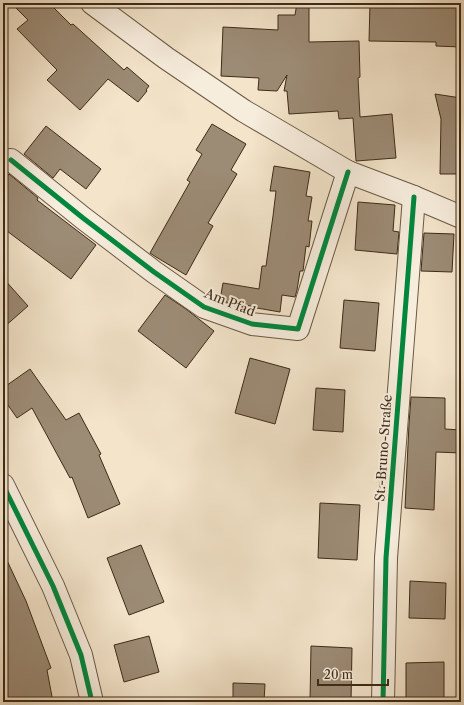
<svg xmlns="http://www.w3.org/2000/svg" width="464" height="705" font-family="'Libre Caslon Text',serif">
  <rect width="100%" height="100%" fill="#f3e4ca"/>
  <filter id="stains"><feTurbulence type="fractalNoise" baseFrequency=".005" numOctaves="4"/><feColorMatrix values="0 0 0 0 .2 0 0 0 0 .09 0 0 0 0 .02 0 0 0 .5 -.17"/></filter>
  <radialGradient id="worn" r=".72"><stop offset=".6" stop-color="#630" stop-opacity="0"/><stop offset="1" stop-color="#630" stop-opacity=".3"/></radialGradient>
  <g fill="#9c8b75" stroke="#3d2b18">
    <polygon points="11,3 49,3 71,25 73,24 124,70 127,67 149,86 146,90 147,91 138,102 108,79 80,110 47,80 57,70 17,29 28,20"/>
    <polygon points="297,3 309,3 309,42 359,41 360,77 358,78 360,117 392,114 396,158 356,161 353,118 339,119 338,111 289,114 287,91 284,91 287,75 277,91 258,90 259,78 221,76 223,27 278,30 278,15 295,15"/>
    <polygon points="370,3 400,3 400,4 437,5 437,3 461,3 461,47 436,46 436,42 369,41"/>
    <polygon points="435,94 461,98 461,174 440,174 441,119"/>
    <polygon points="212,124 246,144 231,170 237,174 208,223 213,226 186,275 156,257 150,253 190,182 187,180 202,154 196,150"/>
    <polygon points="46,126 101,169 86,189 60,169 53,178 24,154"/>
    <polygon points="274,166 310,172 306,196 312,197 308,221 312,221 309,247 306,246 303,271 300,271 297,290 295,297 282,295 280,312 251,307 251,306 232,304 220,300 223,283 259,289 262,266 266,266 273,216 276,191 270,191"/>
    <polygon points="9,174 38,198 37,200 96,245 71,279 3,228 3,182"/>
    <polygon points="358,202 395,205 393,231 399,232 397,254 355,250"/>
    <polygon points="424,233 454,234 452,272 421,271"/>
    <polygon points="3,278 28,306 3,328"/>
    <polygon points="165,295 186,309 214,331 186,368 138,331"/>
    <polygon points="344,300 379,303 375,351 340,348"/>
    <polygon points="250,358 290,369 275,424 235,413"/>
    <polygon points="30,369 66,420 79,413 101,454 99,455 120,504 88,518 72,477 70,478 32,408 17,418 3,398 3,388"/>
    <polygon points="316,388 345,390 343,432 313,430"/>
    <polygon points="411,397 445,398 445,429 461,430 461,453 436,452 434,510 405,508 409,424"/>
    <polygon points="320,503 360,505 357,560 318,558"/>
    <polygon points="141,545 164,602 129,615 107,558"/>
    <polygon points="3,552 26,601 51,668 47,670 53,702 3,702"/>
    <polygon points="410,581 446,583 445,619 409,618"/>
    <polygon points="149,636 159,672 124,682 114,645"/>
    <polygon points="311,646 352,648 351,702 310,702"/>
    <polygon points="444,662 444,702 406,702 406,663"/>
    <polygon points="233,683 265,684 264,702 233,702"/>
  </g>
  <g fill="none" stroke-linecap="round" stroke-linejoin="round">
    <g stroke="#6a5944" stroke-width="24">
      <g id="street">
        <polyline points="92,3 166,58 244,111 348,172 414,197 461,217"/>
        <polyline points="11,160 83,218 154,272 204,307 252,324 298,329 348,172"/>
        <polyline points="3,485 53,586 81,655 92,702"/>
        <polyline points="383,702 386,558 414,197"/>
      </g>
    </g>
    <use href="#street" stroke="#f7eddd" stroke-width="22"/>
    <g stroke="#f7eddd" stroke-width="8">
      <g id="cycleway">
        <polyline points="11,160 83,218 154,272 204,307 252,324 298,329 348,172"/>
        <polyline points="3,485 53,586 81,655 92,702"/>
        <polyline points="383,702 386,558 414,197"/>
      </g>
    </g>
    <use href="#cycleway" stroke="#00873e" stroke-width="5"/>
  </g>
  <g text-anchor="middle" stroke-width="4" stroke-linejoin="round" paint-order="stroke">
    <g font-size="13" fill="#3d2b18" stroke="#f7eddd">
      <text transform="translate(230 302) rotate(22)" y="5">Am Pfad</text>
      <text transform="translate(383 448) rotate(-86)" y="5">St.-Bruno-Straße</text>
    </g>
  </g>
  <rect width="464" height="705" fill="none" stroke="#f3e4ca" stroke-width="16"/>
  <rect x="4" y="4" width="456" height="697" fill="none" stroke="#3d2b18" stroke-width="2"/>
  <rect x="8" y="8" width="448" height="689" fill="none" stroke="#3d2b18"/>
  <path d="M318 679v6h70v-6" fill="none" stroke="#3d2b18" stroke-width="2"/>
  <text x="324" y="679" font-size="12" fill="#3d2b18" stroke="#f7eddd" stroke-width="3" paint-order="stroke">20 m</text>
  <rect width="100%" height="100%" filter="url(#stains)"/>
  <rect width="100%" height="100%" fill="url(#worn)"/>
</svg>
